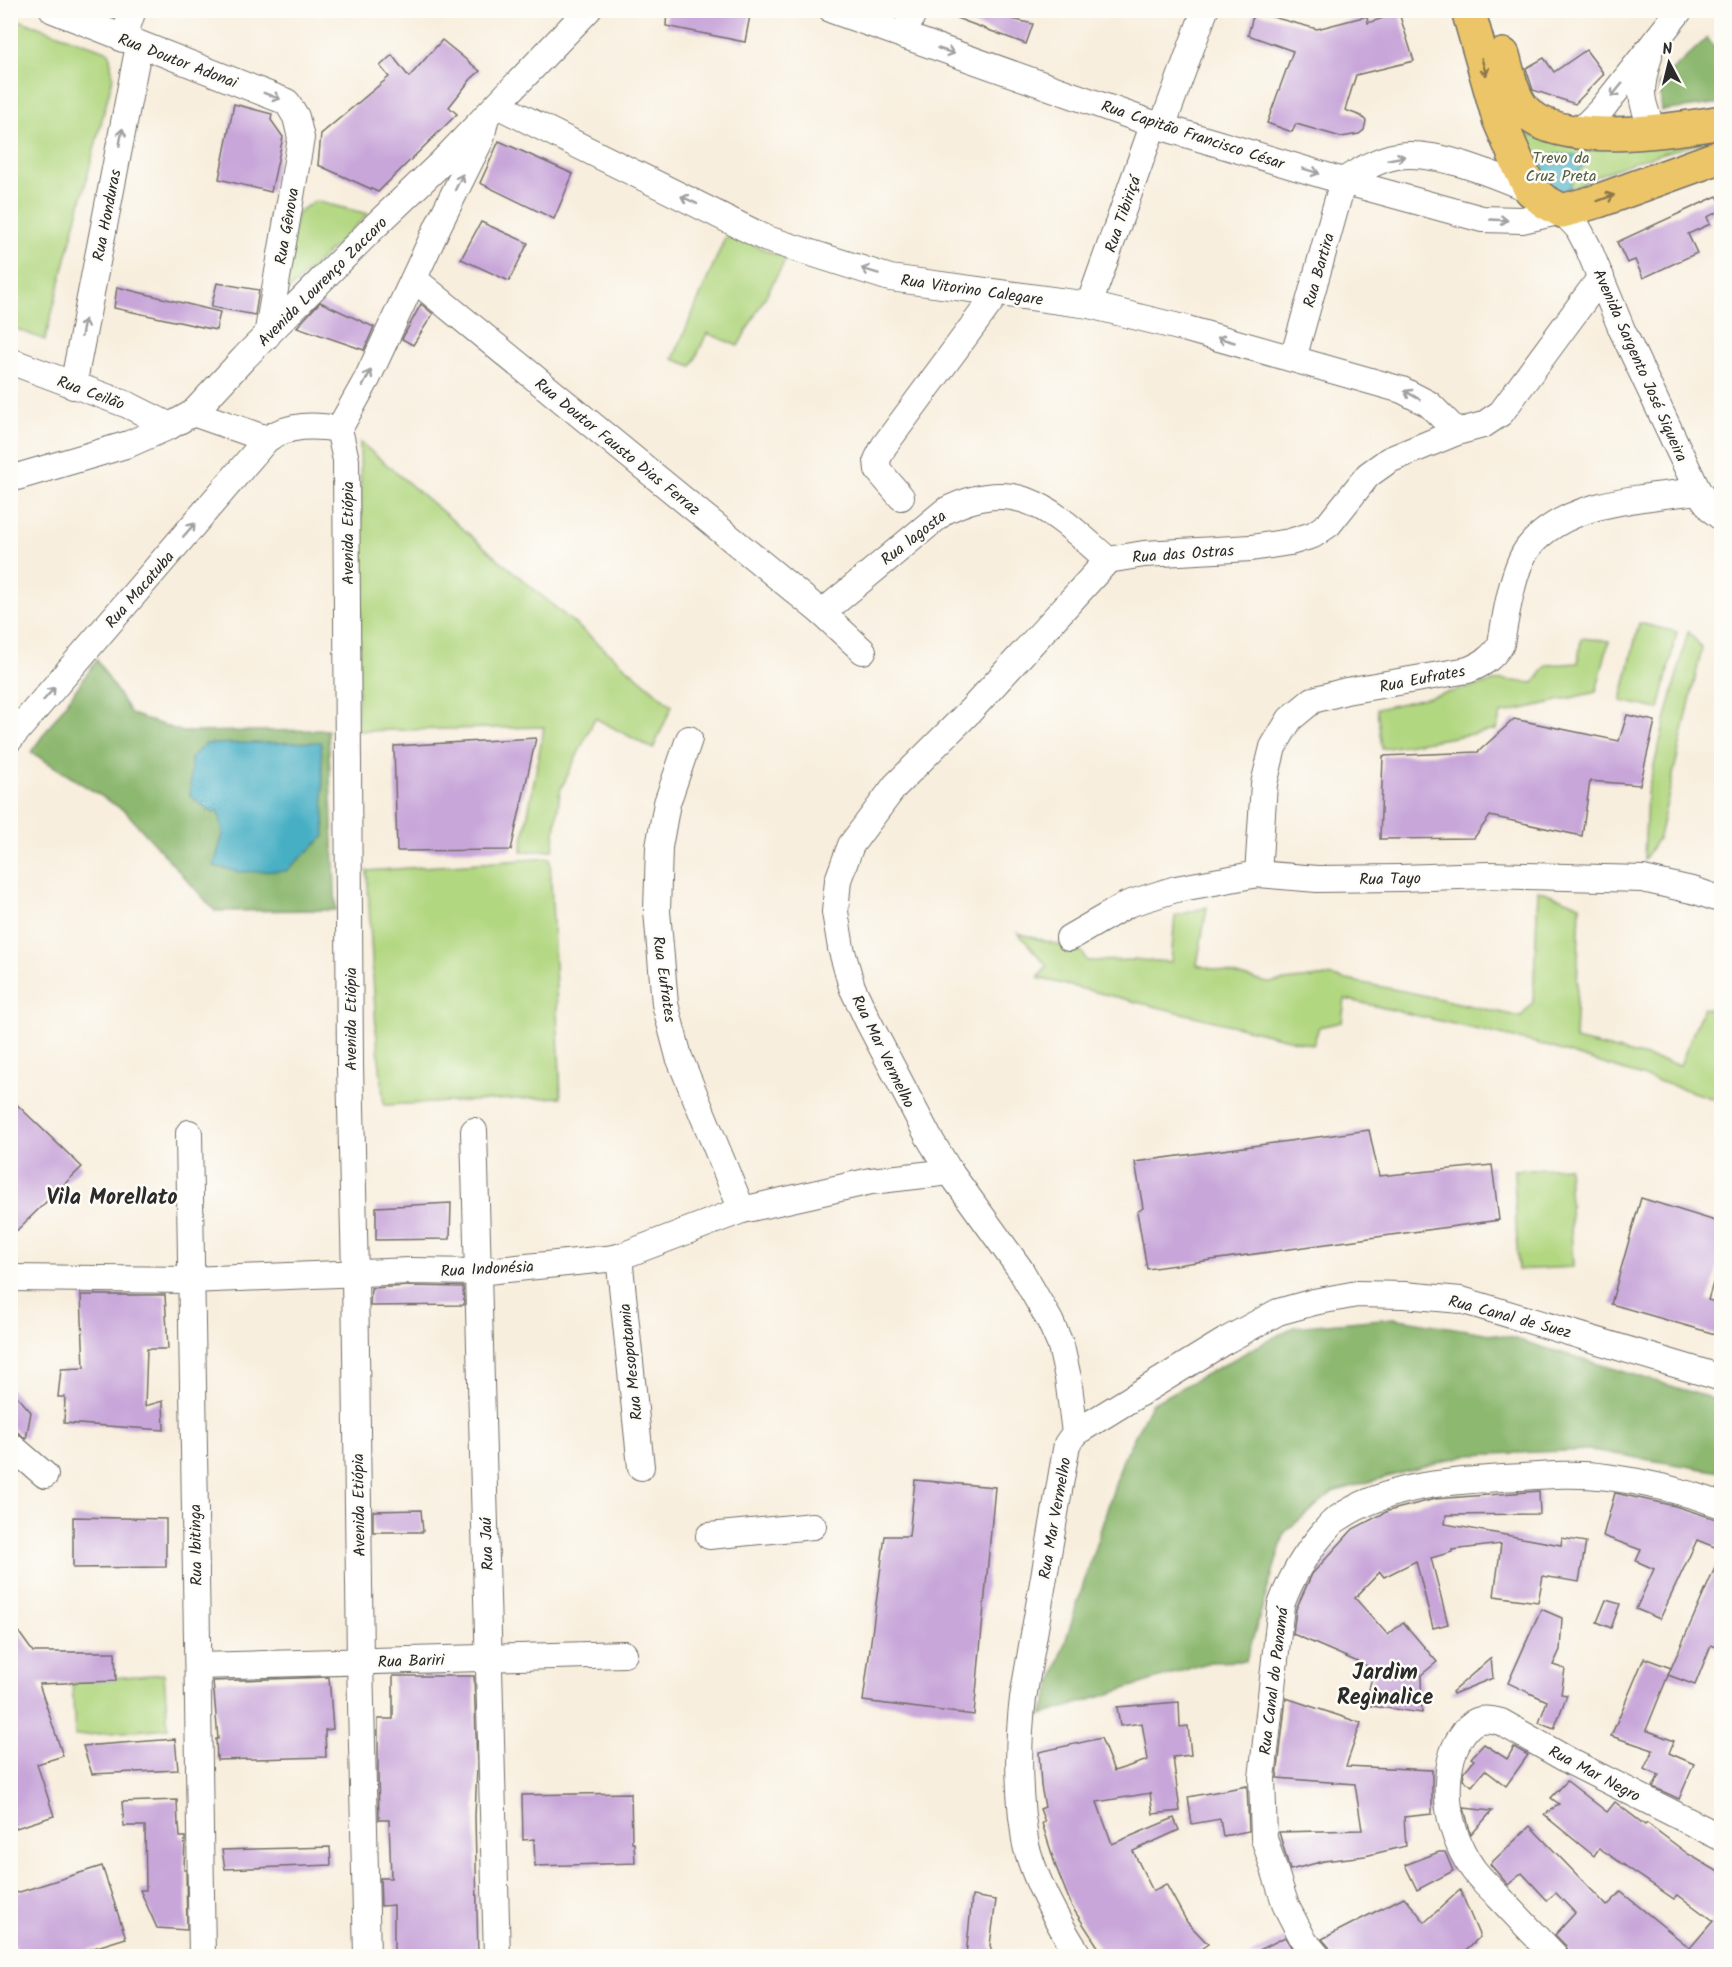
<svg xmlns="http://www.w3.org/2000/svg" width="1732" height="1967" font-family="Kalam,sans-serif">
  <rect width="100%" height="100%" fill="#fdfcf7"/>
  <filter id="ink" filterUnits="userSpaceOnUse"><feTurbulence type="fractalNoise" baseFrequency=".0167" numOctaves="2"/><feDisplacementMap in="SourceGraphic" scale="12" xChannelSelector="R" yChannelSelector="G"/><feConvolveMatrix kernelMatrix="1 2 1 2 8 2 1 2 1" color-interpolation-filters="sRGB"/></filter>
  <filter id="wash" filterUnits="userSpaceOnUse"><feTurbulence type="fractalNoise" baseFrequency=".008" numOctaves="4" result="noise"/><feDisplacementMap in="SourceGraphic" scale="24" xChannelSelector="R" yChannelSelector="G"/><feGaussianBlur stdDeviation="1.35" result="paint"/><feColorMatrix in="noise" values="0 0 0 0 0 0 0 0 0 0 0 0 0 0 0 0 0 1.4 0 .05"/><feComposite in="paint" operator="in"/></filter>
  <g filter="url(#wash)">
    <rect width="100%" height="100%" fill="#f8eedd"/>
    <g fill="#b2d781" stroke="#6e8156" stroke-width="1.5">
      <polygon points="10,17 109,52 113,77 45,340 11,327"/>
      <path d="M1520,133L1555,140L1722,135L1721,141C1685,145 1638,160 1604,173C1590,178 1576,190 1561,191C1555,192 1548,189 1542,188Z"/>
      <polygon points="315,201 368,214 282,297 297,213"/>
      <polygon points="736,237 786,259 738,346 707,333 692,366 673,359 725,238"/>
      <polygon points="360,442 672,706 653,749 595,718 560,791 553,850 521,852 544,727 357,731 362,565"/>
      <polygon points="1639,623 1677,632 1659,709 1621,701"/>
      <polygon points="1688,631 1702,648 1659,837 1644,860 1647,793"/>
      <polygon points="1581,638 1609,641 1596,692 1501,714 1496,730 1382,749 1377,709 1502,680 1534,683 1547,665 1578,663"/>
      <polygon points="550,858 561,1097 384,1105 376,1029 367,871"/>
      <polygon points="1538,890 1580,905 1575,1040 1680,1065 1703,1008 1721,1012 1721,1028 1718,1041 1721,1042 1721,1101 1540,1044 1345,999 1342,1022 1319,1027 1313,1045 1038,978 1047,966 1018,933 1082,952 1087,961 1140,960 1171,962 1175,916 1207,907 1197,965 1268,983 1327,976 1418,994 1521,1017 1533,1002"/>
      <polygon points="1568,1167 1573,1267 1518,1270 1514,1170"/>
      <polygon points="164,1674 168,1728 75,1736 72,1681"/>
    </g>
    <g fill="#8db86f" stroke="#5c724d" stroke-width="1.5">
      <polygon points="1707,38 1721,56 1721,103 1662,111 1659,83"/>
      <polygon points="97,660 131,714 183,732 328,730 336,910 215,911 125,811 31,752"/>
      <polygon points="1393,1318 1509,1337 1721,1401 1721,1472 1591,1450 1466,1455 1333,1492 1285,1532 1246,1661 1210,1662 1042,1715 1123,1459 1151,1404 1293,1327"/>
    </g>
    <g fill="#46afc4" stroke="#386d78" stroke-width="1.5">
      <path d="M1555,154L1576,155L1583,159L1585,164L1575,175L1569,189C1550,194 1547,186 1536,171L1546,156Z"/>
      <polygon points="321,742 325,836 286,871 239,872 214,866 223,833 219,812 211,812 190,796 191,758 205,744"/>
    </g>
    <g id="blocks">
      <g fill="#c8a6d9">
        <polygon points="667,10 751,10 745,42 666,26"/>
        <polygon points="940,10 1014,10 1012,19 1033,24 1026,44 940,12"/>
        <polygon points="1254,12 1317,29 1367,16 1368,23 1399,13 1414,61 1356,75 1345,110 1361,116 1366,121 1364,130 1359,134 1341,137 1296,124 1292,132 1267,123 1293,51 1248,35"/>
        <polygon points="442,40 480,71 471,79 449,107 457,114 378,192 318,165 321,134 389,77 380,66 392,55 409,77"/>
        <polygon points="1586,50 1604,74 1575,104 1533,90 1526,68 1544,58 1554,72"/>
        <polygon points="234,104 272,114 271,120 283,137 271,192 219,179"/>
        <polygon points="499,141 573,174 554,219 480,183"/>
        <polygon points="1717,196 1722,205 1722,210 1707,217 1710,224 1688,234 1697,253 1643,278 1635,260 1627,263 1617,242"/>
        <polygon points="481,222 528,243 509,281 461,259"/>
        <polygon points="217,283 259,290 255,315 211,307"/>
        <polygon points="117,287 220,312 216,330 114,308"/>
        <polygon points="320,302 374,327 364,350 297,327"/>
        <polygon points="421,304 433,314 413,345 402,339"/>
        <polygon points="1627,715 1655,721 1640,785 1590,781 1582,836 1490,816 1474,838 1380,839 1383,756 1478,752 1514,719 1619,741"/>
        <polygon points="536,738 511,850 397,851 394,746"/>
        <polygon points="10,1098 82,1167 10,1237"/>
        <polygon points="1369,1130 1379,1176 1492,1165 1499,1220 1147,1269 1137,1212 1143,1208 1135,1162"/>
        <polygon points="1641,1198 1722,1223 1722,1253 1708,1300 1722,1304 1722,1336 1611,1304"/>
        <polygon points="451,1203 450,1239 376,1240 376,1207"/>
        <polygon points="410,1286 463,1287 464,1305 370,1306 371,1288"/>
        <polygon points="81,1295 165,1295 168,1349 147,1349 145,1406 163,1401 164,1430 64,1423 65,1397 58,1397 61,1369 84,1368"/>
        <polygon points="10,1388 31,1412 26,1439 10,1426"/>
        <polygon points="915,1480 995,1487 974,1715 863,1701 885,1536 909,1536"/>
        <polygon points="1539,1491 1540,1514 1446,1515 1445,1524 1561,1545 1562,1538 1586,1542 1579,1582 1543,1576 1538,1602 1494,1596 1501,1544 1452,1550 1452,1552 1431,1558 1448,1624 1433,1628 1416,1561 1384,1577 1380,1572 1355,1598 1388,1635 1403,1622 1437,1662 1421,1675 1422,1713 1365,1705 1374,1669 1293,1634 1296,1609 1312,1574 1353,1529 1388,1511 1435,1499"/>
        <polygon points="1615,1493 1675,1506 1722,1521 1722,1550 1697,1540 1660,1619 1636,1609 1654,1569 1636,1561 1641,1550 1603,1536"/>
        <polygon points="421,1510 423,1532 373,1532 373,1511"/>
        <polygon points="73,1517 166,1519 166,1567 73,1568"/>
        <polygon points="1722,1552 1722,1649 1711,1645 1695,1685 1668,1675"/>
        <polygon points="1606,1600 1620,1604 1611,1628 1597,1622"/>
        <polygon points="1541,1609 1562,1618 1560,1650 1553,1665 1565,1669 1561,1694 1567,1695 1554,1729 1539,1723 1547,1701 1508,1683"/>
        <polygon points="10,1620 33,1652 115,1652 116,1681 39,1684 63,1756 37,1764 54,1816 10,1830"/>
        <polygon points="1491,1658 1493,1678 1453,1694 1452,1692"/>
        <polygon points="1644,1658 1671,1668 1646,1730 1674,1741 1669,1753 1694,1764 1679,1799 1653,1787 1659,1775 1644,1769 1653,1750 1611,1736"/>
        <polygon points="393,1676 474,1676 477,1766 475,1817 478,1956 394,1956 394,1905 381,1906 380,1878 391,1878 389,1820 379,1820 378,1774 378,1719 393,1719"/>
        <polygon points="329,1677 333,1729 325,1730 326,1757 217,1760 216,1739 218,1739 213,1681"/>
        <polygon points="1286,1698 1361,1723 1346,1766 1432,1770 1432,1814 1404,1817 1406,1846 1365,1856 1324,1861 1290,1870 1279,1832 1362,1830 1355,1784 1277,1778"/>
        <polygon points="1179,1702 1180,1727 1188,1726 1191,1755 1173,1757 1180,1811 1153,1814 1150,1793 1097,1802 1112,1844 1174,1818 1179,1830 1133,1851 1153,1891 1166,1884 1187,1922 1208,1944 1191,1956 1104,1956 1072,1907 1056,1867 1042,1823 1045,1822 1040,1809 1045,1807 1041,1786 1039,1752 1101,1738 1114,1771 1148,1760 1142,1723 1120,1726 1117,1707"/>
        <polygon points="175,1739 178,1770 92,1774 83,1746"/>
        <polygon points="1484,1744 1507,1759 1514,1747 1528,1755 1506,1786 1485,1770 1472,1786 1463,1779 1464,1772 1474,1760 1471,1758"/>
        <polygon points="1567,1781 1607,1812 1615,1802 1645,1825 1647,1823 1688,1854 1722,1874 1722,1956 1570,1956 1566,1946 1555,1935 1575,1913 1556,1893 1547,1900 1522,1873 1508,1885 1490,1864 1530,1826 1607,1906 1621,1892 1690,1948 1713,1921 1678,1895 1674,1899 1599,1848 1594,1856 1544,1815 1559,1804 1551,1798"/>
        <polygon points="1247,1786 1249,1831 1223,1836 1220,1819 1192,1824 1188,1797"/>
        <polygon points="631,1793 632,1843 634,1843 635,1863 535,1866 534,1839 523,1840 522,1795"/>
        <polygon points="177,1800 178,1825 179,1824 180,1837 185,1837 184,1870 186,1870 187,1930 157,1928 140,1890 146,1890 145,1826 124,1826 122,1802"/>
        <polygon points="1464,1808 1492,1811 1471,1835"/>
        <polygon points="330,1847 331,1865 225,1869 222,1850"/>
        <polygon points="1439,1852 1445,1852 1453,1871 1417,1890 1405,1865"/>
        <polygon points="102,1866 126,1938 68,1956 18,1956 10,1934 10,1895"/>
        <polygon points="1460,1890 1480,1937 1459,1956 1332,1956 1329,1947 1322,1939 1404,1897 1425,1922"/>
        <polygon points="972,1896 996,1900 990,1945 993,1956 966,1956"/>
        <polygon points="1285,1937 1297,1956 1248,1956"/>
      </g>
    </g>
  </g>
  <g filter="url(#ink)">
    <use href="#blocks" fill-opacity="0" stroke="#736f69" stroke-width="1.5"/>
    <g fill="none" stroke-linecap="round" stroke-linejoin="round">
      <g stroke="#736f69" stroke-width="28">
        <g id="minor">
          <polyline points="53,10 287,102 296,117 301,138 267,336"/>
          <polyline points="832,10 1162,127 1343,181 1482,219 1522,220 1562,211 1578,228 1588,247 1622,330 1698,491 1712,510 1722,518"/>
          <polyline points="904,36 914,10"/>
          <polyline points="123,39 133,10"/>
          <path d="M1649,56C1639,90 1639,99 1654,132"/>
          <polyline points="497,105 767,239 890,278 1089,305 1187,329 1402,390 1429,404 1457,432"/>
          <polyline points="1162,127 1205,10"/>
          <polyline points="1579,132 1601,110 1680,10"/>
          <polyline points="414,279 822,613 863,651"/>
          <polyline points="1089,305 1154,123"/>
          <path d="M1293,359L1343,181C1359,171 1378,159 1397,156C1438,150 1494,175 1531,190"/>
          <polyline points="10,361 128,405 170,426"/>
          <polyline points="73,386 139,45"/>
          <polyline points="193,413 267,439"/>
          <polyline points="10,479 129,444 170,426 193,413 245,357 374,227 440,164 588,10"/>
          <polyline points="901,497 878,470 877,460 884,446 997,293"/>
          <path d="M822,613L945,511C1019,473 1054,513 1108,560"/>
          <path d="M10,739L267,439C290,424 314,425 339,429"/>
          <polyline points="689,739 667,803 659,847 657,911 665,1004 679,1057 742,1210"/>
          <path d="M1258,874L1264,784L1273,747L1290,719L1313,700L1346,691L1468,670C1483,664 1492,658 1501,644C1505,619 1513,567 1528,548C1565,501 1644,498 1698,491"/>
          <polyline points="1069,938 1128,904 1176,889 1258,874 1317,879 1400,878 1488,875 1643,879 1696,891 1722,900"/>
          <polyline points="474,1131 497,1956"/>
          <polyline points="189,1133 202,1956"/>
          <polyline points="619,1257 641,1467"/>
          <polyline points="10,1278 190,1280 410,1271 478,1272 606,1259 619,1257 742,1210 871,1181 950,1172"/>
          <polyline points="1075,1433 1225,1341 1278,1312 1314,1302 1357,1294 1404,1295 1461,1300 1722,1378"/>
          <polyline points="10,1445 45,1475"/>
          <polyline points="709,1536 813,1526"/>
          <polyline points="198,1666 624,1654"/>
          <polyline points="367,1956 360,1661 355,1274 350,1066 346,460 339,429 367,379 439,224 481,139 486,116"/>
          <path d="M1079,1956C1058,1923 1038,1887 1027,1849C1024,1839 1024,1828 1022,1817C1018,1777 1018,1738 1023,1698L1067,1444L1075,1433L1068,1378L1061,1346L1050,1321L1020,1269L950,1172L928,1136L868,1021L852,987L841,948L835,912L838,880L851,845L895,786L971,710L1108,560L1144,554L1251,548L1290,542L1313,535L1329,524L1368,475L1389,460L1457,432L1483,425L1501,413L1601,277"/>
          <path d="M1317,1956L1303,1939L1286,1906L1264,1838L1262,1778L1281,1605C1291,1577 1304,1555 1324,1532C1328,1527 1332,1522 1337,1519C1389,1483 1460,1480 1521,1477C1549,1475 1579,1473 1607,1477C1646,1482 1684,1491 1722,1505"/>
          <path d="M1555,1956C1536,1936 1517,1916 1498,1896C1490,1887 1480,1879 1473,1869C1455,1845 1446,1811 1448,1782C1449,1767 1451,1752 1460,1738C1471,1720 1480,1716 1501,1722L1573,1763L1722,1838"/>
        </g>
      </g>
      <g stroke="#736f69" stroke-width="36">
        <g id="major">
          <polyline points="1468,10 1499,119 1520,168 1531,190 1544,201 1562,211 1598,201 1722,156"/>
          <path d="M1503,55C1508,73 1512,97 1525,111C1560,149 1675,130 1722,122"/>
        </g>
      </g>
      <use href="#minor" stroke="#fff" stroke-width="26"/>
      <use href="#major" stroke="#ecc569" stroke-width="33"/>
    </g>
    <defs><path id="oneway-shaft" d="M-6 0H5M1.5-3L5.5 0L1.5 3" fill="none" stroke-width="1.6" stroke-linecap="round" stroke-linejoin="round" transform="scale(1.5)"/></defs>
    <g stroke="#a0a0a0">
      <use href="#oneway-shaft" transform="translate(946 51) rotate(19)"/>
      <use href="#oneway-shaft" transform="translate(1617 90) rotate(129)"/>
      <use href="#oneway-shaft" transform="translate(272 96) rotate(21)"/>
      <use href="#oneway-shaft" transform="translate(121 137) rotate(-79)"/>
      <use href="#oneway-shaft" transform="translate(1396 158) rotate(-11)"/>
      <use href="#oneway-shaft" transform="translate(1311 171) rotate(17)"/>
      <use href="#oneway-shaft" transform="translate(459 182) rotate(-64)"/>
      <use href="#oneway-shaft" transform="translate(689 200) rotate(-154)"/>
      <use href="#oneway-shaft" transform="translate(1499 220) rotate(3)"/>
      <use href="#oneway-shaft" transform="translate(870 271) rotate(-163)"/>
      <use href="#oneway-shaft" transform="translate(83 328) rotate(-80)"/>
      <use href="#oneway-shaft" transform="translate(1226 340) rotate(-164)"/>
      <use href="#oneway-shaft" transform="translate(367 378) rotate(-63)"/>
      <use href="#oneway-shaft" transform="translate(1412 395) rotate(-151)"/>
      <use href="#oneway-shaft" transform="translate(189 530) rotate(-49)"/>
      <use href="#oneway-shaft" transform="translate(49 694) rotate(-49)"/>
    </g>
    <g stroke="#8c784a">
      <use href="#oneway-shaft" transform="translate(1484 67) rotate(74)"/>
      <use href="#oneway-shaft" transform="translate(1606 198) rotate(-20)"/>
    </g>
  </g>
  <g text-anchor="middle" stroke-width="5" stroke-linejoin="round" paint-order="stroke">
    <g font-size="16" fill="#2b2b2b" stroke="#fdfcf7">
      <text transform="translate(178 60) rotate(21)" y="6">Rua Doutor Adonai</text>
      <text transform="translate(1193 134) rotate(18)" y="6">Rua Capitão Francisco César</text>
      <text transform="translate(1122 214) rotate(-71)" y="6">Rua Tibiriçá</text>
      <text transform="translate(106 215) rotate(-79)" y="6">Rua Honduras</text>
      <text transform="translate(286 226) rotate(-80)" y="6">Rua Gênova</text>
      <text transform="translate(1318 270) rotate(-74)" y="6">Rua Bartira</text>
      <text transform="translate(322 281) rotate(-45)" y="6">Avenida Lourenço Zaccaro</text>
      <text transform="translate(972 289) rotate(8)" y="6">Rua Vitorino Calegare</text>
      <text transform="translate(1641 365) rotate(66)" y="6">Avenida Sargento José Siqueira</text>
      <text transform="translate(91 392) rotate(20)" y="6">Rua Ceilão</text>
      <text transform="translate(618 446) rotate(39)" y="6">Rua Doutor Fausto Dias Ferraz</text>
      <text transform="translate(347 533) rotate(-90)" y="6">Avenida Etiópia</text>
      <text transform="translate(913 537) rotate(-38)" y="6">Rua lagosta</text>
      <text transform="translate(1183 553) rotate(-4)" y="6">Rua das Ostras</text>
      <text transform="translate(139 589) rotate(-49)" y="6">Rua Macatuba</text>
      <text transform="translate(1422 678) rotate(-11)" y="6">Rua Eufrates</text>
      <text transform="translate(1390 878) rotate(-1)" y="6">Rua Tayo</text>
      <text transform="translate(665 979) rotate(82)" y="6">Rua Eufrates</text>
      <text transform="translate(350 1019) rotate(-90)" y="6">Avenida Etiópia</text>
      <text transform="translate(884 1051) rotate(64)" y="6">Rua Mar Vermelho</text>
      <text transform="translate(487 1268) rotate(-3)" y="6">Rua Indonésia</text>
      <text transform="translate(1510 1316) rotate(15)" y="6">Rua Canal de Suez</text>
      <text transform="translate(630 1362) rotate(-96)" y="6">Rua Mesopotamia</text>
      <text transform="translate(358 1505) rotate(-91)" y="6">Avenida Etiópia</text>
      <text transform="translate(1054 1518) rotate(-80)" y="6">Rua Mar Vermelho</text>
      <text transform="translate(486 1544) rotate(-92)" y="6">Rua Jaú</text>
      <text transform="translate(195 1545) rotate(-91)" y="6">Rua Ibitinga</text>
      <text transform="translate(411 1660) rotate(-2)" y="6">Rua Bariri</text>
      <text transform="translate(1273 1681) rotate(-83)" y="6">Rua Canal do Panamá</text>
      <text transform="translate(1595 1773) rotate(28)" y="6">Rua Mar Negro</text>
    </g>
    <g font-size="16" fill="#545f45" stroke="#fdfcf7">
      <text x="1561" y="163">Trevo da<tspan x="1561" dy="18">Cruz Preta</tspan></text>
    </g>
    <g font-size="22" font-weight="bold" fill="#2b2b2b" stroke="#fdfcf7">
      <text x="112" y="1204">Vila Morellato</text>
      <text x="1385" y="1679">Jardim<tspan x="1385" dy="25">Reginalice</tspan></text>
    </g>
  </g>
  <rect width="1732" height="1967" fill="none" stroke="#fdfcf7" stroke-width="36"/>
  <g transform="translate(1669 63) rotate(353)" stroke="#fdfcf7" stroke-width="4.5" paint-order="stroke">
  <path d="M0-4.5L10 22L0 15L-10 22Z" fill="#2b2b2b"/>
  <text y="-9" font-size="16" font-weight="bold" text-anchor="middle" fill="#2b2b2b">N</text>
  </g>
</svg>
